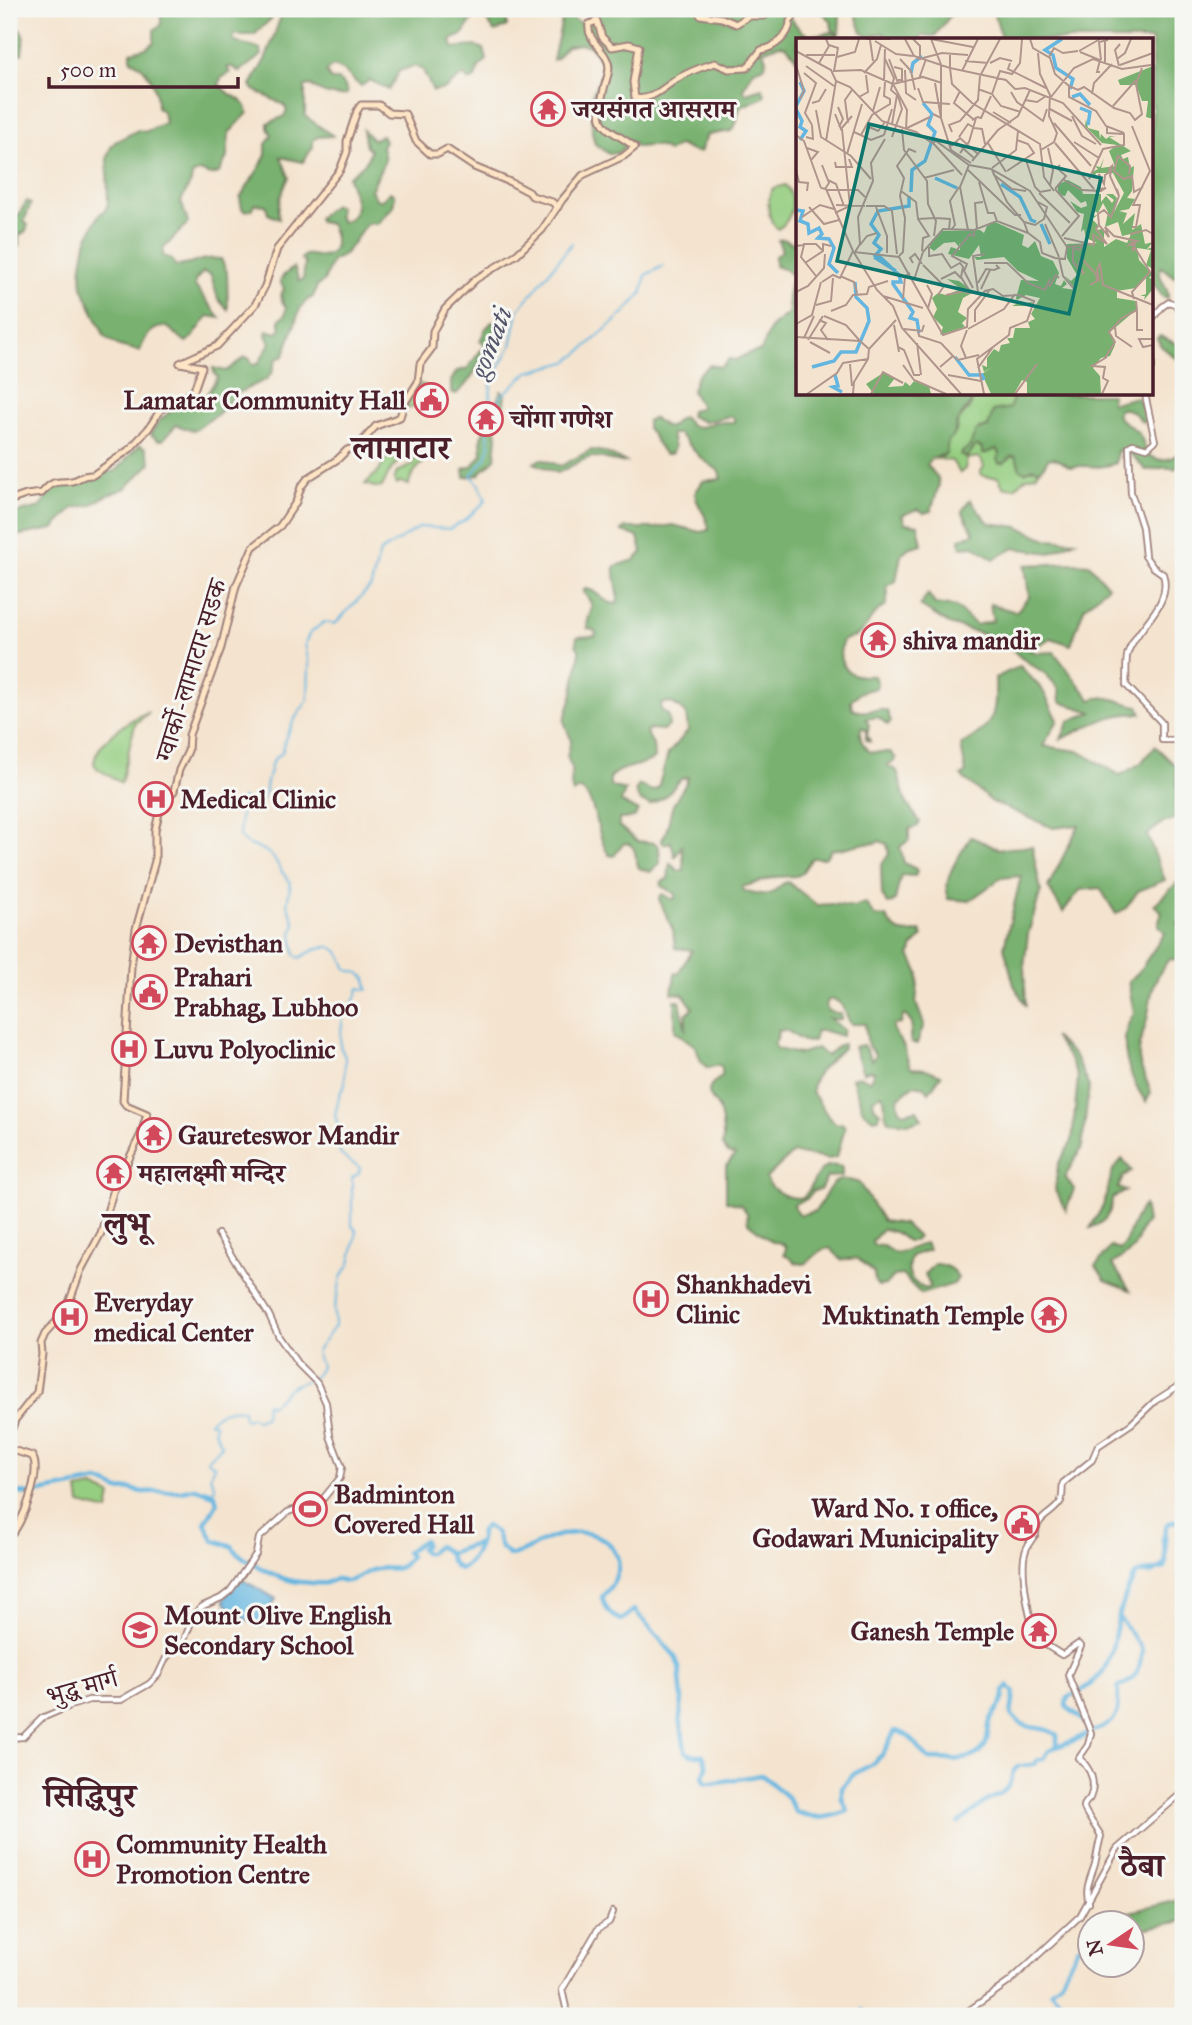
<svg xmlns="http://www.w3.org/2000/svg" width="1192" height="2025" font-family="'IM FELL Great Primer','Noto Serif Devanagari',serif">
  <rect width="100%" height="100%" fill="#f6f6f2"/>
  <filter id="ink" filterUnits="userSpaceOnUse"><feTurbulence type="fractalNoise" baseFrequency=".0143" numOctaves="2"/><feDisplacementMap in="SourceGraphic" scale="14" xChannelSelector="R" yChannelSelector="G"/><feConvolveMatrix kernelMatrix="1 2 1 2 8 2 1 2 1" color-interpolation-filters="sRGB"/></filter>
  <filter id="wash" filterUnits="userSpaceOnUse"><feTurbulence type="fractalNoise" baseFrequency=".00686" numOctaves="4" result="noise"/><feDisplacementMap in="SourceGraphic" scale="28" xChannelSelector="R" yChannelSelector="G"/><feGaussianBlur stdDeviation="1.57" result="paint"/><feColorMatrix in="noise" values="0 0 0 0 0 0 0 0 0 0 0 0 0 0 0 0 0 1.4 0 .05"/><feComposite in="paint" operator="in"/></filter>
  <g filter="url(#wash)">
    <rect width="100%" height="100%" fill="#f4e4cf"/>
    <g fill="#95ce81" stroke="#707656" stroke-width="2">
      <path d="M785,185C798,198 792,220 778,229C767,221 766,200 773,188Z"/>
      <polygon points="420,384 431,388 429,393 436,400 404,410 412,392"/>
      <polygon points="975,394 1014,394 1010,408 1003,411 996,410 988,427 979,429 970,446 962,452 966,458 976,445 982,448 983,454 997,449 1004,463 1012,456 1016,455 1019,467 1028,471 1033,468 1039,470 1037,474 1025,478 1016,487 1004,488 998,477 988,477 981,475 981,471 984,467 982,461 978,457 967,459 965,469 960,473 952,461 934,458 944,456 948,441 956,432 958,420 969,409"/>
      <path d="M396,440L404,444C406,463 403,455 393,467C389,472 385,481 382,487L378,488L365,484L379,471Z"/>
      <path d="M418,455L427,459C419,466 409,475 409,485L401,482L396,484L394,480L397,472L413,465L415,458Z"/>
      <path d="M149,712L135,724L121,783L98,769L94,764C95,742 129,719 149,712Z"/>
      <polygon points="93,1487 111,1495 108,1511 80,1504 78,1490"/>
    </g>
    <g fill="#78b16f" stroke="#61684d" stroke-width="2">
      <path d="M161,9H277L272,18L254,35H234L233,41L260,49L262,55L239,72L232,67H227L230,73L221,78L219,84C227,98 245,95 248,113L229,133L227,157L219,173L210,175L200,171L192,175L191,182L181,201L188,223L163,249V256L170,258L176,266C195,265 200,256 221,259L227,272L228,310L218,299L211,275L203,272L195,281V286L220,318L208,316L193,337L186,342L166,326C150,328 145,337 140,351L119,346L105,337L82,287L81,270L86,242L98,216L106,209L108,202L107,157L111,147L115,142L138,130L145,132L165,123L163,112L157,107C157,89 149,67 131,60V52L146,48L154,42V30L161,25Z"/>
      <path d="M288,9H505L507,26L495,32L479,9L462,35L451,40L453,48L476,46L484,49L487,60L479,67L475,78L469,81L463,75L445,89L433,91L423,70L414,66L399,71L389,90L370,80L361,86C348,78 350,71 333,66L326,71L331,80H338L345,86L347,94C338,99 318,92 310,85L305,86V116L333,136L318,137L313,140V147L303,162L281,157L289,177C283,189 276,205 279,219L268,214L266,205L254,204L252,209L246,211L242,209L240,198L261,165L266,154V144L272,135L268,128V123L283,117L287,111L284,105L254,90L251,85L266,58L281,16Z"/>
      <path d="M588,9H784C802,31 800,40 832,32L838,36L837,40H798V62C786,43 784,41 763,51L766,59L765,66L754,70L743,89L746,93L762,88L765,94L762,98L740,107L736,124L731,131L707,135L700,152H694L679,145L668,152C659,143 649,146 637,147L630,141L618,153L609,154L595,144L592,132L591,97L602,73L599,57L590,46L581,44L567,46L556,59L553,60L563,15L569,12L576,21L582,23L586,19Z"/>
      <polygon points="822,9 955,9 935,36 922,36 919,40 889,40 883,33 868,37 862,32 854,10 845,11 840,14 839,35 832,29 831,21 824,14"/>
      <path d="M991,9H1183V283L1161,267C1156,278 1169,286 1168,298L1163,297L1152,282V40H1001L997,22Z"/>
      <path d="M17,28C28,34 22,44 22,54L9,53V37Z"/>
      <path d="M363,130L373,140L382,135L385,141L382,146L385,160L371,190L377,200H382L390,192L395,195L393,207L377,224L368,223C355,236 351,255 332,261L324,281L317,286L313,297L307,300L300,309L284,356L276,359L272,372L267,379L236,394L219,413L194,431L176,425L163,440H158L150,434L161,419L185,400H203L218,377L215,375L213,368L226,371L245,357L249,358L253,365L258,364L270,343L266,335L267,330L277,333L281,328L279,320L285,315L286,307C281,301 279,296 284,289L280,281L284,275L294,267L299,281L303,280L305,263L301,259L305,255C312,254 315,257 322,256C340,255 336,235 330,224L320,222L318,218L333,205L340,207L338,217L342,222C365,216 353,194 348,177C358,168 368,165 370,150L366,147Z"/>
      <path d="M27,201L31,204L24,221L28,225L26,231L19,236V245C4,260 17,279 9,296V230Z"/>
      <path d="M783,239L798,245V394H975C971,407 964,409 958,420C953,429 958,433 948,441L946,454L932,458L927,465L938,478L939,485L931,511L924,513L918,509L902,515L905,523L918,525L922,544L908,548L901,555L896,581L887,586L888,595L885,607C866,613 872,635 843,640C838,653 839,670 856,675C861,677 868,675 874,676L877,684L876,688L861,692L851,700L852,709C865,716 875,706 887,711L891,722L888,725L878,717L866,719L869,725L867,735L870,741L866,740V730L862,727C857,737 863,745 870,752H889L896,758L895,761L887,765L897,771L906,802L920,822L918,826L909,829V840L900,847L904,863L916,869L917,872L915,876L901,875L895,900L893,903L887,904L882,895L881,865L889,854L887,844L880,841C870,846 865,842 856,845C847,847 842,850 832,849L825,858H812L801,874L796,876L776,877L742,887L744,891C752,891 760,896 768,894C777,892 779,883 788,882L817,905L832,904L854,907L865,903L875,916L886,917C895,933 903,935 920,931L923,936L913,946L910,955L919,974L916,1003L924,1024L917,1044L911,1043L910,1036L912,1024L906,1016H903L901,1024L893,1025C893,1035 898,1037 903,1045C907,1053 906,1060 911,1068L926,1069L941,1075L929,1092L925,1087L914,1085L898,1098L899,1108L903,1113L917,1110L922,1119L910,1123L889,1121C881,1112 888,1102 882,1094L873,1099L874,1106L880,1113L879,1118L873,1119L863,1111L852,1078L858,1076L870,1081L874,1072L870,1070L863,1073L854,1047L863,1045L872,1060L876,1055L868,1046L865,1024H851C844,1013 844,998 828,1000L826,1006L828,1011L841,1014V1020L829,1018L844,1030L842,1036L825,1031H816L813,1041C797,1046 793,1026 778,1031L777,1039L774,1043L777,1049L799,1054L817,1048L826,1056L839,1045L843,1044V1048C831,1060 811,1074 812,1092L830,1119L837,1124L842,1123L845,1127L837,1157L829,1159L793,1153L766,1178C772,1192 788,1199 803,1198C817,1183 816,1159 842,1167V1176L827,1177L820,1190L813,1191L807,1199L794,1204L796,1211L800,1215L815,1211C830,1195 826,1171 859,1183L883,1221L904,1224L918,1237L914,1241H907L897,1233L883,1229L872,1241L873,1245L883,1246L894,1253H899L925,1243L929,1250L911,1256C905,1273 909,1281 925,1289L930,1286L925,1274L934,1264C944,1263 955,1270 958,1278L954,1284L921,1294L902,1275L894,1276L886,1285L878,1286L875,1282L874,1273L857,1258L842,1260L830,1248L822,1250L805,1264L796,1263L784,1254L786,1248C783,1242 778,1242 772,1242L748,1223L747,1213L741,1205L726,1201V1166L735,1155L728,1153L722,1145C725,1135 722,1122 720,1112C718,1103 706,1098 710,1087C712,1082 719,1080 722,1076V1067L718,1065L707,1068L701,1061L695,1046L675,1031V1000L680,1001L686,1031V1014L693,1008L683,994L672,993L675,973L679,974C682,962 688,961 692,950L675,948L673,930L659,899L662,894L671,899L676,898V894L661,886L662,881L668,879L670,863L678,871L684,870L682,846L675,857L671,842L664,844L661,841C669,831 668,820 672,808C675,797 686,788 688,777L681,779L665,797L650,805L640,801L635,791L639,785L652,791L658,788L668,754L688,731L686,714C679,707 671,699 661,704V710L668,715L669,726L663,730L649,729L646,732L653,744L654,759C640,767 621,766 610,778V786L625,790L621,802L638,811L634,818L619,819V826L637,841L655,843L659,848L660,863L650,872L639,868C634,858 638,844 624,843L614,856L609,855C595,836 598,801 580,789L573,793L571,786L572,768L567,757L571,740L564,721L572,697L579,658V650L576,644L577,637L596,636L595,631L587,628C587,609 600,611 583,592L585,589C598,589 602,604 617,604C621,591 613,579 615,566L635,560L642,552L638,537L622,531L625,528H655L673,525L700,532L709,530C709,516 696,507 695,493L703,481L721,479L719,471L701,458L679,434H671L674,448L671,454H665C656,446 655,436 647,428V421L654,418L667,428C675,426 675,419 683,417L691,426L701,427L716,422H734V418L731,416L704,422L690,416L691,411L701,407L692,391C696,375 697,374 710,365L721,367L729,359L736,360L747,354L761,351L771,327L789,313L788,297L792,276L786,270L775,266V256L782,251L778,240Z"/>
      <path d="M493,321L498,325L486,351L489,355L478,364C474,376 466,386 456,394L451,392V381L457,371L467,369L481,350H484L485,344L480,341L486,328Z"/>
      <polygon points="1160,336 1179,345 1183,345 1183,364 1161,346 1157,338"/>
      <polygon points="501,391 505,393 504,404 495,422 497,437 495,459 478,475 465,477 464,469 472,466 482,455 481,437"/>
      <path d="M1014,394H1112L1111,401L1113,403L1137,397L1146,415L1147,421L1142,422C1136,414 1129,406 1118,410V417C1124,422 1131,426 1136,431C1143,437 1142,442 1146,450C1155,466 1174,460 1183,449V460L1175,469C1164,465 1157,470 1146,470C1137,462 1130,448 1117,451L1116,463C1096,471 1090,463 1071,467C1062,463 1057,456 1048,459L1043,467L1039,470L1033,468L1025,472L1020,469L1016,456H1011L1004,463H999L997,459L1000,453L997,449L983,454L982,448L976,445L968,456L963,457L960,454L970,446L976,431L988,427L993,411L1010,408Z"/>
      <polygon points="139,445 146,448 151,463 126,488 104,497 91,505 74,508 53,529 9,537 9,520 16,513 41,507 48,495 60,484 78,484 84,480 96,479 107,472 116,471"/>
      <path d="M591,450L604,452L626,462C615,464 605,456 593,457C581,458 569,469 557,473L534,463L541,459L561,466Z"/>
      <polygon points="970,500 989,523 1018,527 1047,539 1075,541 1050,553 1014,548 994,559 974,546 961,547 960,539 974,533 962,511"/>
      <path d="M1074,563L1089,564L1108,586L1084,608L1071,645L1051,638L1030,650L1037,653L1054,652L1091,700C1105,693 1121,703 1138,706L1142,714C1110,711 1089,727 1061,739L1069,721L1092,712L1060,702L1059,689L1047,675L1020,657L1008,645L989,636L949,624L920,606L928,594L935,604L956,607L976,625L993,621L990,604L1016,612L1029,597L1025,565Z"/>
      <path d="M1020,666L1042,689L1058,720L1043,746L1078,751L1120,775L1141,763L1155,746L1176,766L1178,791L1175,819L1162,823L1147,835L1165,880L1138,891L1127,907L1116,914L1100,888L1080,890L1063,912L1048,887L1079,825L1053,828L992,802L961,776L966,773L961,745C995,724 996,716 995,678Z"/>
      <path d="M971,837L999,849L1032,846L1041,891L1028,934L1024,967L1026,1006L1014,985L1004,947L1021,876L1001,878L969,901L948,899C942,877 960,855 971,837Z"/>
      <path d="M1183,881V923H1178L1183,936L1182,960L1169,959C1151,984 1153,987 1148,1014C1146,1030 1138,1040 1139,1057C1139,1068 1148,1081 1151,1093L1146,1102C1129,1078 1115,1040 1134,1013L1128,981L1137,974L1165,933L1158,924L1162,912L1154,905L1178,882Z"/>
      <polygon points="1054,1037 1075,1056 1089,1087 1082,1147 1065,1177 1074,1189 1066,1210 1055,1190 1058,1164 1072,1141 1078,1077 1071,1061"/>
      <path d="M1122,1159L1132,1171L1123,1177L1118,1188L1126,1191L1112,1198C1112,1213 1105,1223 1090,1228L1103,1206L1113,1170Z"/>
      <path d="M1144,1205L1147,1222C1137,1232 1141,1237 1134,1247C1129,1255 1119,1259 1112,1264L1130,1290L1105,1280L1096,1266L1111,1246L1120,1250C1131,1235 1132,1219 1144,1205Z"/>
      <polygon points="1183,1899 1183,1921 1133,1931 1132,1924 1090,1924 1090,1927 1088,1924 1088,1922"/>
    </g>
    <polygon fill="#64b6e0" stroke="#576a86" stroke-width="2" points="238,1577 276,1599 261,1627 231,1612 224,1600"/>
    <g fill="none" stroke-linecap="round" stroke-linejoin="round">
      <g stroke="#64b6e0" stroke-width="2">
        <polyline points="487,429 484,417 490,404 491,382 511,346 518,311 572,243"/>
        <path d="M201,1489L214,1490L215,1487L210,1477L215,1466L207,1460L222,1445L214,1430L215,1424L209,1422C217,1412 230,1408 243,1410L244,1418L247,1419L251,1416L258,1421L260,1418L265,1417L266,1403L270,1405C278,1401 282,1393 291,1387C305,1379 315,1383 321,1366L316,1352L335,1326L334,1310L338,1293L341,1277L350,1264L357,1231L352,1226V1178L359,1173L360,1168C352,1161 331,1156 342,1141L335,1115L340,1093L345,1085V1057L340,1046L341,1032L343,1017L356,998L359,988L368,990L366,978L359,973L347,970C337,938 323,944 300,958L295,955L292,933L295,923L287,904L291,882C279,873 279,860 267,852C256,845 246,848 239,836L242,798L255,803L263,800L271,765L275,758L282,753L285,739L296,717L308,700L309,664L305,644L309,634L324,622L335,624L371,586L380,552L420,527L449,529L464,521L486,501L479,485L471,475L486,458L490,445L487,429L498,406L500,397L528,372L567,362L578,354L624,313L642,293L646,275L663,266"/>
      </g>
      <g stroke="#64b6e0" stroke-width="3.5">
        <path d="M1093,1731C1120,1724 1119,1711 1118,1687C1136,1681 1142,1666 1142,1649L1119,1617L1132,1578L1138,1573L1151,1574L1167,1563L1162,1540L1167,1523"/>
        <polyline points="958,1823 988,1800 1002,1793 1009,1786 1014,1771 1019,1766 1036,1764 1036,1761 1044,1758 1048,1751 1088,1733"/>
        <polyline points="1132,1934 1133,1933"/>
        <polyline points="862,2010 869,2016"/>
        <polyline points="1053,2014 1060,2009 1061,2001 1051,1991 1061,1981 1078,1947 1090,1943"/>
      </g>
      <g stroke="#64b6e0" stroke-width="4.5">
        <path d="M9,1492L30,1494L99,1481L119,1490L130,1489L142,1492L182,1491L194,1488L215,1495L217,1503L205,1523L213,1540L232,1546C239,1559 277,1578 293,1581C299,1582 320,1584 326,1583C328,1582 334,1580 336,1579C340,1579 343,1581 347,1581C358,1580 363,1573 372,1570C389,1564 398,1577 410,1556L406,1552L424,1540L425,1544L421,1549L424,1553H429L438,1546L449,1553C450,1560 453,1567 461,1569C472,1562 481,1544 481,1531L486,1526L496,1533L501,1548L510,1556C521,1554 529,1548 539,1543C564,1530 602,1525 616,1554C624,1570 612,1586 602,1597C605,1608 611,1617 622,1620L634,1610L675,1656L679,1667L682,1700L680,1717L685,1751L691,1755H703L707,1767L703,1776L705,1782L712,1783L762,1775L787,1797L796,1812C820,1820 824,1819 848,1811L842,1799V1787L854,1774L872,1764L883,1754L895,1731C913,1733 916,1749 929,1759C946,1759 975,1764 985,1746C989,1739 987,1727 991,1719C996,1709 1005,1704 1004,1691L1008,1685L1014,1693L1011,1715C1031,1735 1038,1722 1057,1735V1747L1083,1737L1089,1732"/>
        <polyline points="449,1553 479,1543"/>
        <path d="M1086,1723L1066,1706L1067,1698C1113,1677 1109,1658 1119,1615C1122,1601 1129,1587 1136,1574L1165,1568C1168,1551 1162,1541 1167,1524L1183,1519"/>
      </g>
    </g>
  </g>
  <g filter="url(#ink)">
    <g fill="none" stroke-linecap="round" stroke-linejoin="round">
      <g stroke="#9f827d" stroke-width="8">
        <g id="tertiary">
          <polyline points="1152,319 1162,307 1169,302 1175,304 1183,316"/>
          <polyline points="1152,357 1152,367"/>
          <path d="M1145,394L1155,441L1147,448L1133,444L1129,446L1131,493L1142,527L1145,556L1153,567L1163,574C1173,605 1137,626 1128,652C1125,661 1127,675 1126,685L1162,723V740H1176L1183,744"/>
          <polyline points="9,1738 23,1737 42,1718 70,1706 89,1700 121,1700 149,1684 158,1675 166,1658 184,1640 195,1613 203,1606 221,1598 230,1591 256,1554 259,1538 288,1512 322,1500 340,1478 342,1467 330,1436 326,1403 317,1383 297,1363 279,1337 269,1315 218,1234"/>
          <path d="M1089,1903C1084,1888 1091,1878 1095,1864C1097,1855 1098,1846 1101,1836C1098,1829 1084,1813 1084,1807C1084,1803 1088,1801 1090,1798C1097,1782 1090,1768 1079,1758L1088,1745L1091,1733L1068,1675L1081,1646L1078,1644L1062,1655L1038,1640C1029,1622 1020,1571 1025,1553C1027,1545 1031,1540 1036,1534C1036,1516 1053,1515 1061,1501C1063,1495 1062,1488 1063,1483L1092,1460L1098,1446L1131,1424L1155,1401L1183,1383"/>
          <polyline points="568,2016 562,1990 598,1929 609,1922 613,1912"/>
          <polyline points="961,2016 1009,1982 1080,1916 1117,1849 1183,1792"/>
        </g>
      </g>
      <g stroke="#9f827d" stroke-width="9">
        <g id="secondary">
          <polyline points="701,9 700,15 722,18 736,24 749,16 764,16 771,9"/>
          <polyline points="180,363 217,346 255,305 265,286 277,249 340,170 347,152 347,141 357,111 361,105 379,105 389,113 405,114 416,141 430,154 438,154 447,149 474,167 510,182 529,192 532,196 552,202 558,207"/>
          <path d="M9,501L26,495L42,493C54,478 57,484 72,481C82,479 81,474 93,475L130,449L149,428L161,409L184,398L194,390L202,367L180,363"/>
          <path d="M9,1437L15,1420L37,1392L42,1354L41,1343L45,1334L66,1311L81,1270L101,1233L113,1192L141,1134L147,1114L126,1105L123,1101L131,967L136,929L155,861V830L161,805L174,791L179,770L188,751L189,735L221,648L236,586L253,547L280,526L296,502L301,487L308,478L338,459L347,450L358,446L376,426L400,417L404,404L418,382L420,364L432,348L433,331L445,309L476,279L517,254L542,230L562,200L583,175L624,156L635,147C606,125 593,131 604,89C605,83 609,74 609,68C609,51 586,42 589,24L597,21L602,37L612,47L629,44L639,47L633,82L635,98C654,102 668,82 684,75C694,70 705,66 715,63L729,69L747,68L761,50C775,48 790,35 790,21L800,9"/>
          <path d="M9,1449L32,1456C43,1470 22,1527 9,1537"/>
        </g>
      </g>
      <use href="#tertiary" stroke="#fff" stroke-width="4.5"/>
      <use href="#secondary" stroke="#fde5c5" stroke-width="5"/>
    </g>
  </g>
  <defs>
    <g id="temple-ring" transform="scale(1.75)"><circle r="9.5" fill="#f6f6f2" stroke="#d1495b" stroke-width="1.5"/><path d="M0-6L5-2H3V0L6.5 2.5H4V6H1.5V3h-3V6H-4V2.5H-6.5L-3 0V-2H-5Z" fill="#d1495b"/></g>
    <g id="civic-ring" transform="scale(1.75)"><circle r="9.5" fill="#f6f6f2" stroke="#d1495b" stroke-width="1.5"/><path d="M-.6-6.5H3V-4.5H.6V-3L4-1V1h2V6H-6V1h2V-1L-.6-3ZM-1.2 2.5V6h2.4V2.5Z" fill="#d1495b"/></g>
    <g id="hospital-ring" transform="scale(1.75)"><circle r="9.5" fill="#f6f6f2" stroke="#d1495b" stroke-width="1.5"/><path d="M-5-5h3v3.5h4V-5h3V5h-3V1.5h-4V5h-3Z" fill="#d1495b"/></g>
    <g id="stadium-ring" transform="scale(1.75)"><circle r="9.5" fill="#f6f6f2" stroke="#d1495b" stroke-width="1.5"/><path d="M0-5a6.5 5 0 1 0 0 10a6.5 5 0 1 0 0-10ZM-3.5-1.8h7v3.6h-7Z" fill="#d1495b"/></g>
    <g id="school-ring" transform="scale(1.75)"><circle r="9.5" fill="#f6f6f2" stroke="#d1495b" stroke-width="1.5"/><path d="M0-5L7-2L0 1L-7-2ZM-4 1L0 2.5L4 1V4Q0 6-4 4Z" fill="#d1495b"/></g>
  </defs>
  <g fill-rule="evenodd">
    <use href="#temple-ring" x="548" y="109"/>
    <use href="#civic-ring" x="431" y="400"/>
    <use href="#temple-ring" x="486" y="419"/>
    <use href="#temple-ring" x="878" y="640"/>
    <use href="#hospital-ring" x="156" y="799"/>
    <use href="#temple-ring" x="149" y="943"/>
    <use href="#civic-ring" x="150" y="992"/>
    <use href="#hospital-ring" x="129" y="1049"/>
    <use href="#temple-ring" x="154" y="1135"/>
    <use href="#temple-ring" x="114" y="1173"/>
    <use href="#hospital-ring" x="651" y="1299"/>
    <use href="#temple-ring" x="1049" y="1315"/>
    <use href="#hospital-ring" x="70" y="1317"/>
    <use href="#stadium-ring" x="310" y="1509"/>
    <use href="#civic-ring" x="1022" y="1523"/>
    <use href="#school-ring" x="140" y="1630"/>
    <use href="#temple-ring" x="1039" y="1631"/>
    <use href="#hospital-ring" x="92" y="1859"/>
  </g>
  <g text-anchor="middle" stroke-width="6" stroke-linejoin="round" paint-order="stroke">
    <g font-size="26" font-weight="bold" fill="#4a1f2b" stroke="#f6f6f2" text-anchor="start">
      <text x="572" y="118">जयसंगत आसराम</text>
      <text x="406" y="409" text-anchor="end">Lamatar Community Hall</text>
      <text x="510" y="428">चोंगा गणेश</text>
      <text x="903" y="649">shiva mandir</text>
      <text x="180" y="808">Medical Clinic</text>
      <text x="174" y="952">Devisthan</text>
      <text x="174" y="986">Prahari<tspan x="174" dy="30">Prabhag, Lubhoo</tspan></text>
      <text x="154" y="1058">Luvu Polyoclinic</text>
      <text x="178" y="1144">Gaureteswor Mandir</text>
      <text x="138" y="1182">महालक्ष्मी मन्दिर</text>
      <text x="676" y="1293">Shankhadevi<tspan x="676" dy="30">Clinic</tspan></text>
      <text x="94" y="1311">Everyday<tspan x="94" dy="30">medical Center</tspan></text>
      <text x="1024" y="1324" text-anchor="end">Muktinath Temple</text>
      <text x="334" y="1503">Badminton<tspan x="334" dy="30">Covered Hall</tspan></text>
      <text x="998" y="1517" text-anchor="end">Ward No. 1 office,<tspan x="998" dy="30">Godawari Municipality</tspan></text>
      <text x="164" y="1624">Mount Olive English<tspan x="164" dy="30">Secondary School</tspan></text>
      <text x="1014" y="1640" text-anchor="end">Ganesh Temple</text>
      <text x="116" y="1853">Community Health<tspan x="116" dy="30">Promotion Centre</tspan></text>
    </g>
    <g font-size="26" fill="#4a1f2b" stroke="#f6f6f2">
      <text transform="translate(191 670) rotate(-73)" y="9">ग्वार्को-लामाटार सडक</text>
      <text transform="translate(82 1687) rotate(-16)" y="9">भुद्ध मार्ग</text>
    </g>
    <g font-size="28" font-style="italic" fill="#53546a" stroke="#f6f6f2">
      <text transform="translate(490 342) rotate(-69)" y="10">gomati</text>
    </g>
    <g font-size="33" font-weight="bold" fill="#4a1f2b" stroke="#f6f6f2">
      <text x="401" y="459">लामाटार</text>
      <text x="126" y="1235">लुभू</text>
      <text x="90" y="1807">सिद्धिपुर</text>
      <text x="1142" y="1877">ठैबा</text>
    </g>
  </g>
  <g transform="translate(796 38)">
    <rect width="357" height="357" fill="#f4e4cf"/>
    <path d="M357,28V81L350,79L352,63H346L340,47H324L322,42ZM290,81L292,90L303,93L304,101L305,96L310,101L314,98H320L313,99L335,113L325,117L327,121L332,119L334,130L338,128L336,153L331,160L339,161L333,171L323,173L331,175L327,186L339,175L336,192L345,186L349,206L357,204L351,211L357,209V231L350,227L355,212L341,210L343,222L357,236L353,240L357,241V251L348,262L349,258H344L350,256V240L340,250L321,253V260L340,263V272L314,294L319,307L314,318L305,320L297,330L304,338L305,356H231V344L226,342L218,356H195L186,336L196,329L188,334L186,327L191,329V320L198,311L203,314L205,307L214,305L211,300H217L219,290H234L232,284L239,281L235,276L244,260L230,257L221,262L225,267L226,266L236,264L235,268H216L222,265L220,260L225,242L243,243L222,233L208,219L181,222L178,219H185L183,207L173,221L152,216L155,209L164,212V205L163,209L159,204L148,205L138,213L134,210V216V206L145,193L184,192L188,195L191,188L199,184L228,197L226,207L232,210L239,203L245,218L257,223L263,235L259,246L265,248L268,242L271,246L266,250L280,252L269,238L275,243L281,237L271,220V206L301,205L290,200L288,191L285,194L288,176L281,174L274,163L285,170L291,168L290,163L285,165L272,152L269,158L263,157L261,147L272,142L285,149L287,156H305V164L310,158L316,165L318,162L310,156H317L321,160L318,174L328,155L317,135H300L298,141L296,134L302,131L299,128L304,129L308,120L305,130L319,128L313,113L321,107L306,105L289,88ZM307,165L312,174L309,189L322,184L326,198L335,196L331,205L320,201L308,209V191L299,192L302,187L296,181L302,177L297,178L296,172L302,175ZM151,241L163,243L178,254L167,260L162,274L171,280L166,285L169,289L144,297L147,289L137,279L141,271L136,260L142,255L150,257L165,251ZM87,335L99,340L92,349L107,348L109,344L114,348L118,343L133,348L135,356H78L70,346Z" fill="#78b16f" fill-rule="evenodd"/>
    <path fill="none" stroke="#64b6e0" stroke-width="3.5" d="M266,1L249,12L257,17L260,30L277,41L274,51M115,35L117,25L126,18M276,59L284,56L294,67M0,68L8,53L4,44M284,70L294,74L292,87M0,71L6,83L4,89L10,93L4,102M139,140L161,150M205,146L224,159L235,182L240,184M115,154L116,132L129,123L139,94L132,87L136,76L127,65M113,158V168L82,173L75,186L83,197L78,205L85,211L78,219L82,217L103,237L105,244H97V246L117,274L114,280L121,282L123,295M0,172L7,173L4,183L12,186L13,195L23,190L26,196L22,200L33,201L38,210L33,226L42,235M245,186L254,206M78,219L100,233M159,319L173,337H186L188,342M16,329L38,323L45,314H60L73,283L71,270L60,259L59,244M39,337L42,348L37,349L46,354"/>
    <path fill="none" stroke="#b0958d" stroke-width="2" d="M70,1H95M109,1L118,18L154,30L156,46L176,65L244,106L248,139L258,153M117,1L124,8V21L120,20M135,1L177,9M135,1L146,29M234,1L237,10L254,20L259,36L273,48V59L300,73L310,88L328,95M74,2L77,23M309,2V24M79,3L100,16L117,18M33,7L42,10L38,33M0,13L35,32L40,43L54,49L86,83L120,94L136,105L140,103L173,127L195,131L234,153L271,209L287,207L283,212L277,210V224L288,236L283,227L285,220L300,236L301,243L294,247L303,242L301,232L304,226L307,247L357,267M283,13L304,1M284,14L304,22L301,34H304M242,15L244,36L254,57L253,78L261,95L258,104L245,112M154,16V30L210,42L219,51L229,50L267,65L305,107M10,17H39M41,19L59,14L63,1M253,19L258,10L267,15L282,13M127,20L146,15L172,17M89,21L98,40L95,52L102,58L106,71L96,99M93,21L102,45M104,21L115,33L119,52M130,21L124,38L146,45M321,21L329,15L335,1M305,22L303,4L312,2M169,23L192,25M23,25L33,8L30,1M194,25L204,20L216,23M214,25L212,31L250,50M0,27L8,53L4,61M324,27L357,15M10,28L38,48M145,28V80L155,112L175,125M323,28L319,12L324,6M98,29L106,31V42H102M109,32L110,55L120,62M37,33L65,32L97,46L127,39M166,33L182,1M8,35L20,45L9,75L16,87M68,35L81,21L85,7M88,43L89,11M97,46L111,72L110,91M273,48L282,52L288,49L318,70L334,75L339,82L346,76L340,46L346,30M122,50L127,64L154,66M182,51L196,56L205,68L225,74M164,53L158,65L177,81M215,54L221,64L247,83L251,71M196,56L204,33L216,36L224,25L226,1M296,56L298,45L316,26M63,59L72,54L70,37M255,59L278,30L297,21L326,31L355,27M229,62L241,64L250,58M16,65L23,63L30,51M317,68L340,42M42,69L47,81L43,89M254,71L276,83M20,72L25,99L55,118L75,141M77,73L84,49M197,74L215,85M39,76L45,91L56,78M137,76L145,80L139,45M276,78L286,98L300,106M181,79L185,80L195,58M52,85L49,62L56,52M258,85L295,128M96,86L101,57M71,88L82,93L89,84M336,88L354,133L337,167H344L340,189H336M311,89V95L327,96M111,90L134,79M178,90L186,91L189,106M106,91L108,112L131,143L132,166L140,183L138,198M58,94L75,102L88,97M156,94L153,87L164,83L182,62L184,38L204,1M0,97L8,103L25,150M65,97L76,77L94,66V61L88,58L89,44M88,97L96,71M10,99L17,101L16,87M163,99L172,86L177,89M30,103L40,43M160,104L179,121M278,104L303,120M137,105L166,137M192,105L210,134M259,105L298,151M155,108L164,100L182,116M11,110L22,114L15,122M252,110L257,132L254,147M164,115L173,104L180,80L176,82M51,116L66,66M230,122L239,149L244,154L255,152M176,123L202,92L222,78L234,52M39,124L40,129H56L53,121M26,127L33,145L29,151M196,130L220,112L222,93M171,131L219,177H225M0,132L3,144L12,145L11,153M196,132L211,164L228,184M211,133L238,115L232,106L221,102M197,136L216,151L230,153M333,136L334,128L322,118L318,133L328,141L336,138L338,154L347,149M128,140L158,132M293,141L307,111L328,107V95M32,142L40,146L48,168M268,142L286,152L305,153L310,150L304,151L303,136L308,146L309,137L314,134L313,131L316,128L314,138L323,158L321,151M183,144L192,175H198L201,183M25,150L30,151L57,213L81,252L97,268L106,290L165,356M259,151L270,138L261,130L264,127M259,151L283,178L266,198M30,152H62L69,159M105,153L120,164L122,181L139,180M243,155L274,185M40,167L69,168M70,168H88L96,173L101,216M13,169L28,186L43,182M80,169L91,198V215M39,175L54,168L46,91M6,179L24,167L38,171M139,180L154,181L153,192M122,181L133,198L127,200L126,213M249,186L263,219M303,187L302,176L308,172L315,179L323,158M181,191L179,165L187,164M155,192L159,187L154,163L163,149M172,192L164,149L173,127M232,195L228,184L239,187L248,181L251,169L242,164M334,196L350,192L357,196M268,200L298,207L297,197L311,206L300,191L303,187L313,199L309,189L318,198L341,203L335,205L333,207L339,206L336,213L339,210L354,234L336,254L338,261M7,206H20L26,212M64,207L71,198L81,195M0,208L8,207L5,219L20,238M133,209V218L146,216L155,230L164,225L167,229L165,239L173,252L150,257M58,214L103,219L147,297L171,289L172,271L189,253L197,251L207,258L223,257L238,263L231,283L214,290L213,297L181,321L188,356M59,214L64,206L62,179L77,143L75,125L89,101M103,218L107,214L109,180L104,158L108,140L101,128L113,111L120,114M263,220L267,238L279,252M9,225L27,213V206L35,208M117,225L114,220L119,216L126,226M188,225H211L232,245L249,252L254,241L252,246L254,248L260,237L263,240M127,227L148,248L142,257M44,238L58,244L61,255M145,241L159,234L165,240M118,242L127,214L147,191L178,192L201,183L232,195L244,204L246,215L259,220L269,221L271,209M26,244L37,237L44,240L57,213M182,245L190,231L198,232L203,230L200,227M131,247L136,256L132,270M177,250L168,233L171,226L156,218L174,196L178,198V192M185,251L194,232M0,254L12,248L28,230L29,216M169,255L182,254L177,218L189,216M87,258L127,270M107,261L109,238L114,235M20,267L35,263L37,240M35,273L50,267L57,257L71,256L73,249L92,243M341,273V292H347M28,278L50,287L64,303M23,282L30,285L25,292L32,302M179,284V272L193,253M0,286L16,277L25,244M98,287L103,314M319,289L320,298L336,309M108,291L126,293L128,287M172,291L208,271L219,256M122,292L123,298L145,305L157,318M0,299L64,303L73,311M8,300L18,278M357,301H343L347,309L357,307M12,302L27,278M14,304L34,315M121,305L125,337M102,309L108,312L118,337H124M170,320L165,308L171,292M309,320L319,304L313,294L326,280L341,272L340,263M54,326L56,348M107,327L118,342L150,356M144,329L157,318L162,322L183,317M182,330L197,309M152,337L185,343M11,356L41,335L47,325L72,321L73,311L100,282M57,356L58,344L72,321M75,356L87,334L107,345M219,356L241,326M306,356L312,343L307,340L309,329L296,328L311,319"/>
    <path fill="#0f766e" fill-opacity="0.15" stroke="#0f766e" stroke-width="3.5" d="M73,86L305,140L273,276L41,223Z"/>
    <rect width="357" height="357" fill="none" stroke="#4a1f2b" stroke-width="3.5"/>
  </g>
  <rect width="1192" height="2025" fill="none" stroke="#f6f6f2" stroke-width="35"/>
  <g transform="translate(1111 1944) rotate(257)"><circle r="33" fill="#f6f6f2" stroke="#b1a0a2" stroke-width="2"/>
  <path d="M0-5L12 26L0 18L-12 26Z" fill="#d1495b"/>
  <text y="-10" font-size="19" font-weight="bold" text-anchor="middle" fill="#4a1f2b">N</text>
  </g>
  <path d="M49 77v10h189v-10" fill="none" stroke="#4a1f2b" stroke-width="3.5"/>
  <text x="60" y="77" font-size="21" fill="#4a1f2b" stroke="#f6f6f2" stroke-width="5" paint-order="stroke">500 m</text>
</svg>
